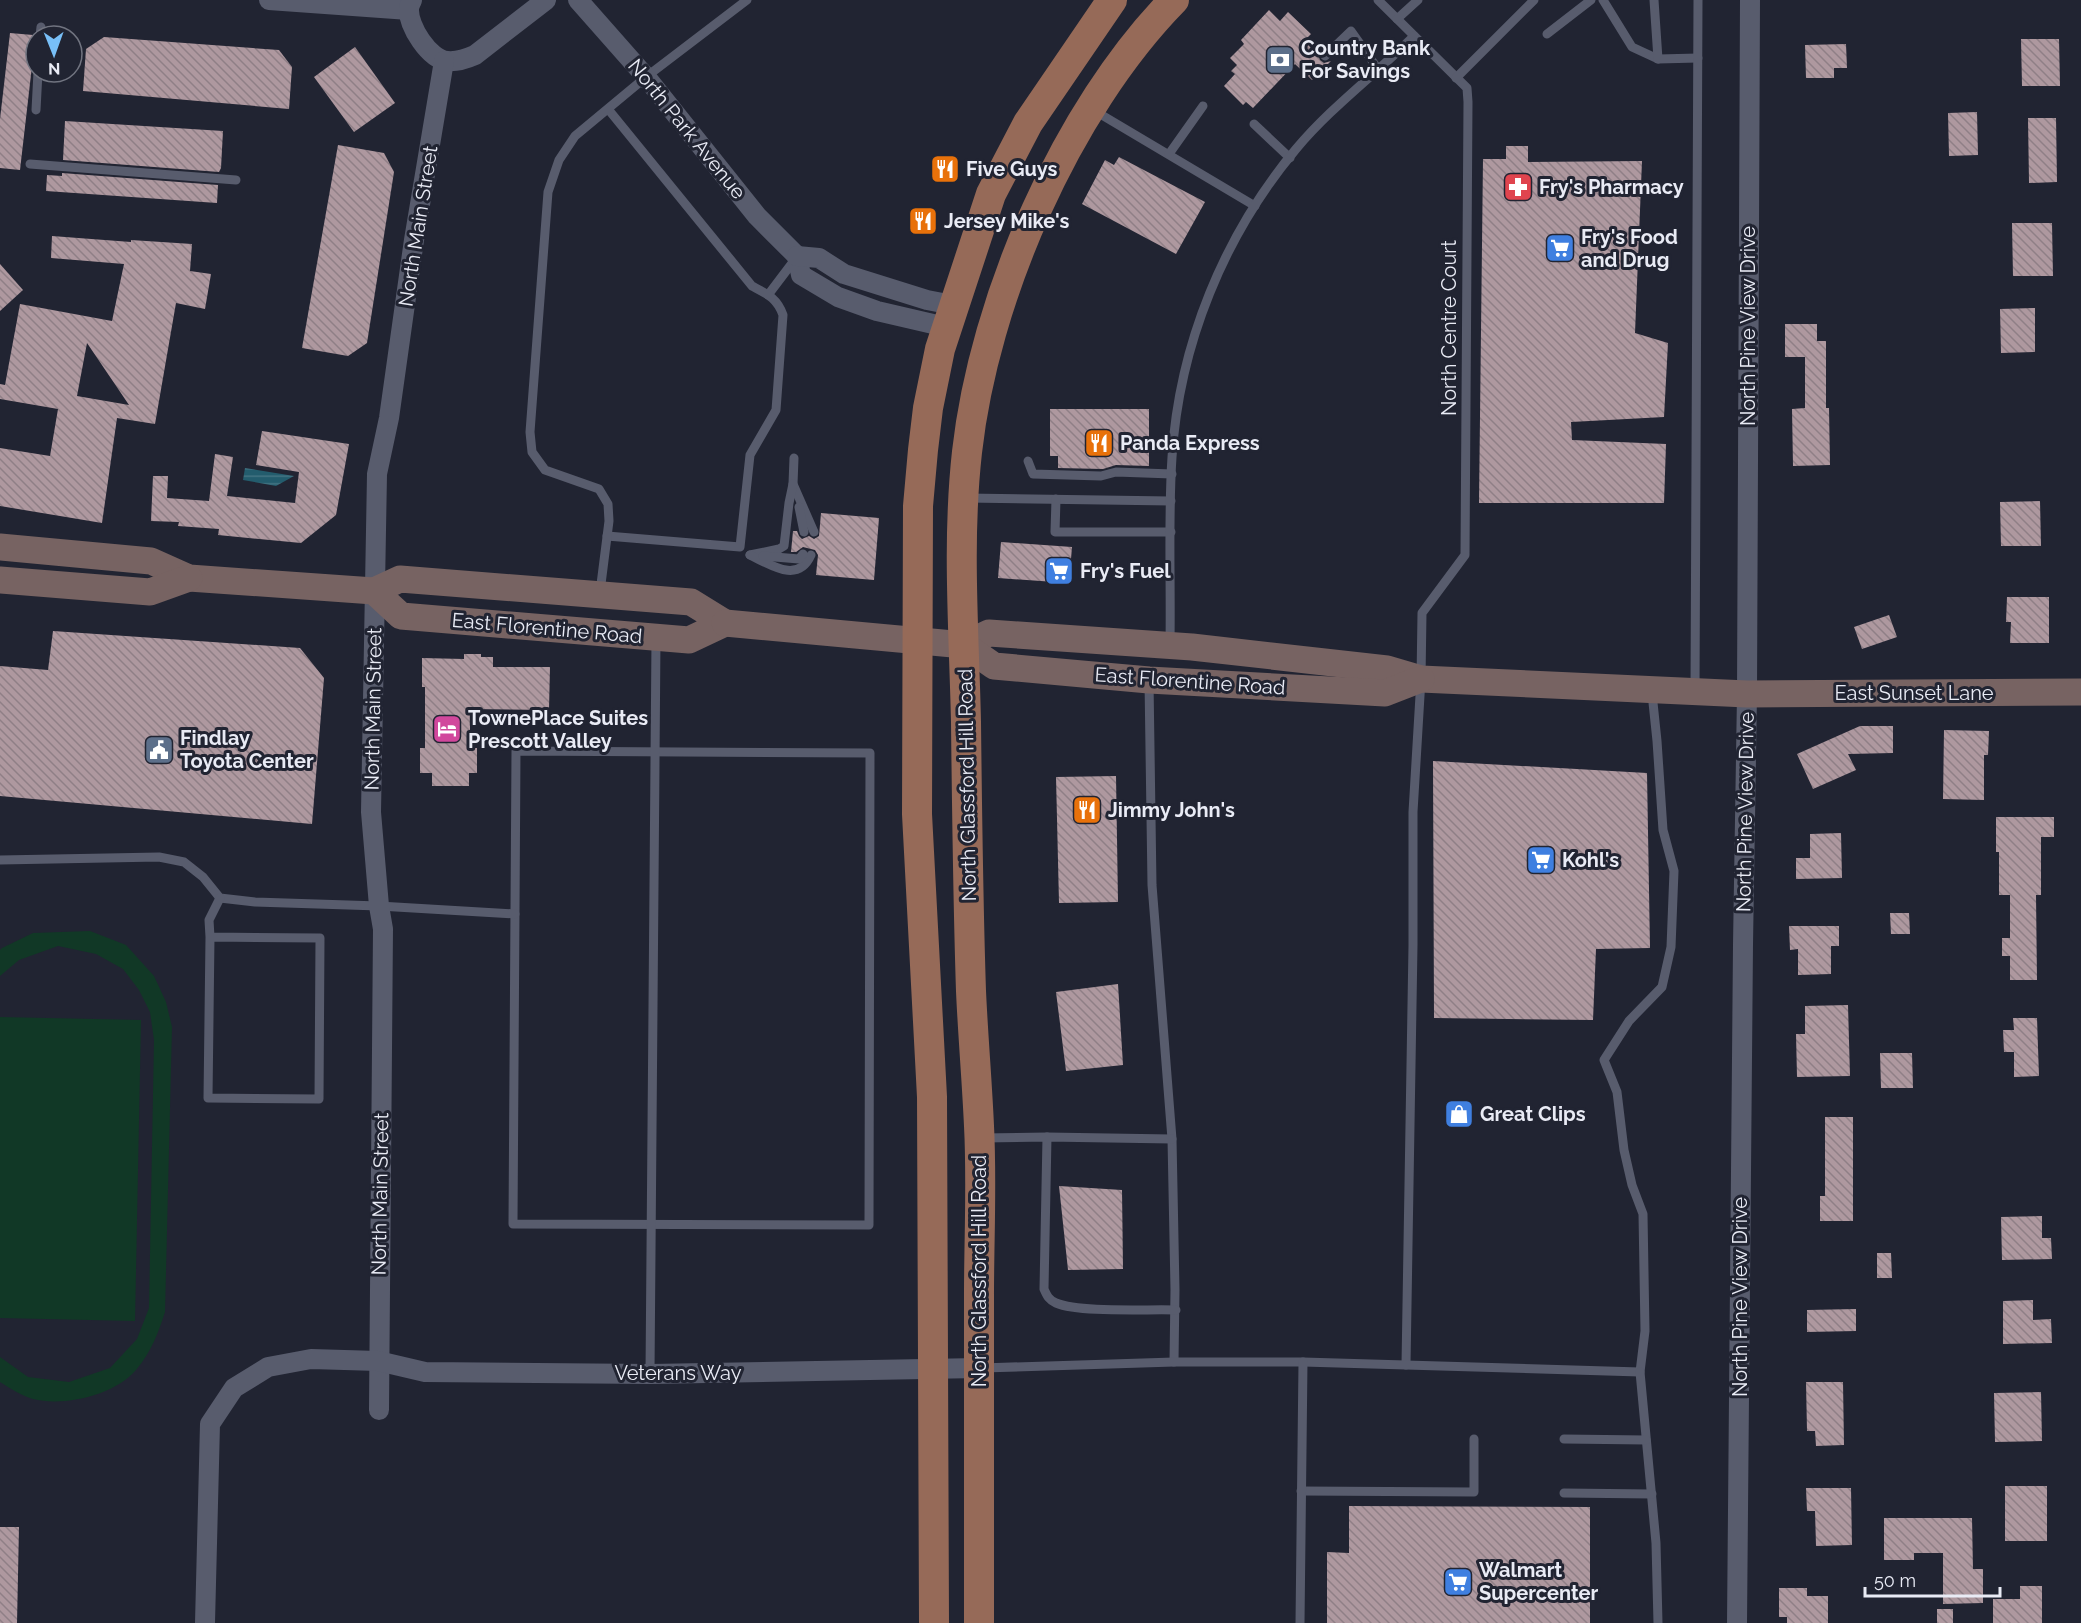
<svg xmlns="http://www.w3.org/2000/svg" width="2081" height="1623" font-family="Raleway,sans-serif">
  <defs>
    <pattern id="water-rules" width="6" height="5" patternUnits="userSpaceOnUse" patternTransform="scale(1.5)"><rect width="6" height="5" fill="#235c6d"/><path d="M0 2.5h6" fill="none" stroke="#437482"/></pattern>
    <pattern id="building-back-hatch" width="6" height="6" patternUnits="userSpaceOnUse" patternTransform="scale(1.5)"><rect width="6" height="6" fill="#ae989f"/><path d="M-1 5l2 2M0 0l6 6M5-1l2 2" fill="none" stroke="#8f7f86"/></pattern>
  </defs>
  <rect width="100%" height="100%" fill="#212432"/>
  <g fill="#113826">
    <path d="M90,931L126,945L154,976L166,1002L172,1027L165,1312C158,1334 151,1352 136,1370C115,1395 64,1407 33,1399C23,1396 9,1388 0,1382V1357L28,1377L69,1382L110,1368L137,1339L149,1308L154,1040L150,1012L139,990L123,969L96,954L58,946L19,960L0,976V950L2,948L33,933Z"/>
    <polygon points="0,1017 141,1020 135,1321 0,1318"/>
  </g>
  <polygon fill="url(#water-rules)" points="245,468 294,476 276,486 243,480"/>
  <g fill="url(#building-back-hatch)" fill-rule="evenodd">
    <polygon points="1269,10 1280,21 1288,12 1311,34 1307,38 1320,51 1318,55 1320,60 1324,63 1331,61 1312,80 1295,64 1253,108 1246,102 1243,105 1224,86 1235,74 1231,71 1237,65 1230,58 1244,44 1241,40"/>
    <polygon points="10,33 33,35 35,40 20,170 0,168 0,119"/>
    <polygon points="104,37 279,50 292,67 289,109 83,91 86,49"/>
    <polygon points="2021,39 2059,39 2060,86 2022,86"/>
    <polygon points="1846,44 1847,68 1834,68 1834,78 1806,78 1805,45"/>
    <polygon points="355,47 395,103 354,132 314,77"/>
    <polygon points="1977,112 1978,155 1949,156 1948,113"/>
    <polygon points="2028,118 2056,118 2057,182 2029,183"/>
    <polygon points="65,121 223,131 221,168 219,172 63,160"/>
    <polygon points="338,145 384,153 394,172 367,343 348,356 302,348"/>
    <polygon points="1506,146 1528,146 1528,162 1642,161 1635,333 1668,343 1664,417 1571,422 1572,440 1666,444 1664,503 1479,503 1483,159 1506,159"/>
    <polygon points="1119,157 1205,202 1176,254 1082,204 1105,160 1114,165"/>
    <polygon points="62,173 218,185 217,203 46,191 47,175 62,176"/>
    <polygon points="2012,223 2052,223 2053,276 2013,276"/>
    <path d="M52,236L131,242V240L192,244L190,271L211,274L205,309L176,303L155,424L117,418L102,523L0,506V448L50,456L58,409L0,399V384L5,385L20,304L112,321L124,264L51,258ZM87,343L129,405L77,396Z"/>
    <polygon points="0,264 23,290 0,311"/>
    <polygon points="2035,308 2035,352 2001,353 2000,309"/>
    <polygon points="1785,324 1817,324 1817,341 1826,341 1826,408 1829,408 1830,465 1793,466 1792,409 1805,408 1805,357 1785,357"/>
    <polygon points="1050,409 1149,409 1149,466 1116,465 1103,469 1058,468 1058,456 1050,456"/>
    <polygon points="262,431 349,444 336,515 301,543 218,535 219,529 178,526 179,522 151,521 153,476 168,476 167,498 209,501 215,454 233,457 227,496 295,503 299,472 256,465"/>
    <polygon points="2040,501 2041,546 2001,546 2000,502"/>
    <polygon points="821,513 879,518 874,580 816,575 818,555 815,550 803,547 796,552 791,552 793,531 797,531 799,536 802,539 809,536 814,539 819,536"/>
    <polygon points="1001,542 1072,547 1069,583 998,578"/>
    <polygon points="2007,597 2049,597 2049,643 2010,643 2011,622 2006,622"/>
    <polygon points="1889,615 1897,637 1862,649 1854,627"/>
    <polygon points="53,631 300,648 324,678 312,824 0,796 0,666 48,670"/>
    <polygon points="464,654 481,654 481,657 493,657 493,667 550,667 549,710 470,709 470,748 477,748 477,773 469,773 469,786 432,786 432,773 420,773 420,748 425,748 425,687 422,687 422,658 464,659"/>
    <polygon points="1860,726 1893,726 1893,753 1848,754 1856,770 1813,789 1797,754"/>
    <polygon points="1944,730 1989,731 1988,755 1984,755 1984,800 1943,799"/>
    <polygon points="1433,761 1647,773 1650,948 1596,949 1593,1020 1434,1018"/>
    <polygon points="1116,776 1118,902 1059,903 1056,777"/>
    <polygon points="1996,817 2054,817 2054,837 2041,837 2041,895 2036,895 2037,980 2010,980 2010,956 2002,956 2002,938 2010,938 2010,895 1999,895 1999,852 1996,852"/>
    <polygon points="1841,833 1842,878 1796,879 1796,858 1810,858 1810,834"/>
    <polygon points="1890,913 1909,913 1910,934 1891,934"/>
    <polygon points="1789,926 1839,926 1839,946 1831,946 1831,974 1798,975 1798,949 1790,950"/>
    <polygon points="1118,984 1123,1065 1066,1071 1056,992"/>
    <polygon points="1848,1005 1850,1076 1797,1077 1796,1034 1805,1034 1805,1006"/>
    <polygon points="2013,1018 2037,1018 2039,1076 2014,1077 2014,1052 2004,1052 2003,1030 2014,1030"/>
    <polygon points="1880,1053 1912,1053 1913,1088 1881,1088"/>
    <polygon points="1825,1117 1853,1117 1853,1221 1820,1221 1820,1196 1825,1196"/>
    <polygon points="1059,1186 1122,1190 1123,1269 1068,1270"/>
    <polygon points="2042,1216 2042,1238 2051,1238 2052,1259 2002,1260 2001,1217"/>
    <polygon points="1877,1253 1891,1253 1892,1278 1877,1278"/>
    <polygon points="2033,1300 2033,1320 2051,1319 2052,1343 2003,1344 2003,1301"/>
    <polygon points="1856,1309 1856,1331 1807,1332 1807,1310"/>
    <polygon points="1806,1382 1843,1382 1844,1445 1816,1446 1815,1431 1807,1431"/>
    <polygon points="2041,1392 2042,1441 1995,1442 1994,1393"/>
    <rect x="2005" y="1486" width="42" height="55"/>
    <polygon points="1806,1488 1851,1488 1852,1545 1816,1546 1815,1511 1807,1511"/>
    <polygon points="1349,1506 1590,1507 1590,1623 1327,1623 1327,1552 1349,1553"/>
    <polygon points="1884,1518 1972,1518 1973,1569 1983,1569 1983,1603 1943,1604 1943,1553 1914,1553 1914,1560 1884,1560"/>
    <polygon points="0,1527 19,1527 17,1623 0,1623"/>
    <polygon points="2020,1586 2042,1586 2042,1623 1993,1623 1993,1599 2020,1599"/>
    <polygon points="1779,1588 1807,1588 1807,1596 1828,1596 1828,1623 1787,1623 1787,1617 1779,1617"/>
    <rect x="1937" y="1609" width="16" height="14"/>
  </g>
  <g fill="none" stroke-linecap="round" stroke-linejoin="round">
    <g stroke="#585c6d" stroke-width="9">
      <polyline points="1378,0 1467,88 1468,102 1465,555 1422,613 1421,679 1413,812 1413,945 1406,1365"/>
      <polyline points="1603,0 1632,47 1658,59"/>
      <polyline points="1654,0 1658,59 1698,58"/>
      <polyline points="1397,19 1418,0"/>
      <polyline points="1547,34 1591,0"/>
      <polyline points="40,36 41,27"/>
      <polyline points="1325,56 1351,31 1378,69"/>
      <polyline points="1456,78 1534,0"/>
      <polyline points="36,110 38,72"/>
      <polyline points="1095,111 1255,206"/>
      <polyline points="1254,124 1290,158"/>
      <polyline points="1169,154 1203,106"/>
      <polyline points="30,164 236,180"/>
      <polyline points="768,295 796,258"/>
      <polyline points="794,458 793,484 814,532"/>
      <polyline points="1028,461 1033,474 1101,476 1116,472 1172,474"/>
      <polyline points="966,498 1171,501"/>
      <polyline points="1056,499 1055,532 1171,532"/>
      <polyline points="799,507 804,532"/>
      <path d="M607,536L740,547L750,455L776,410L783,315C777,298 767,294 752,286L608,109"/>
      <polyline points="750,555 779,549 784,546 789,503 793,484"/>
      <path d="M750,555C771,565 798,584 811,555"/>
      <polyline points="763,556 799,559 803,554"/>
      <polyline points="600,592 609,521 608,504 599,489 545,470 532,452 530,432 548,192 559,160 575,136 646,77 747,0"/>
      <path d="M1170,643C1171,581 1168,518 1172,457C1179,345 1224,235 1296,149C1331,107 1375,75 1414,36"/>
      <polyline points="1149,681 1152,885 1172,1139 1175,1290 1174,1362"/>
      <polyline points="1695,691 1698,0"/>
      <polygon points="516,751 870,753 869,1225 513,1224"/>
      <polyline points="0,860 159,857 184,862 203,877 220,898 255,902 379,906 515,914"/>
      <polyline points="210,937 320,938 319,1099 208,1098 210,937 209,920 220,898"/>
      <path d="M1047,1137L1044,1289C1047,1296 1049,1300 1056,1303C1080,1313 1147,1309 1176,1310"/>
      <polyline points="982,1138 1047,1137 1172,1139"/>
      <polyline points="982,1368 1174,1362 1303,1362 1640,1372 1645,1331 1643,1214 1632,1185 1624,1150 1617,1092 1604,1060 1629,1021 1662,987 1671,947 1674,871 1663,830 1657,741 1652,693"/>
      <polyline points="1640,1372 1656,1543 1658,1623"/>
      <polyline points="650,1374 656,639"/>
      <polyline points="1564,1439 1646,1440"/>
      <polyline points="1301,1491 1474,1492 1474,1439"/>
      <polyline points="1564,1493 1652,1494"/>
      <polyline points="1300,1623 1303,1362"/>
    </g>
    <g stroke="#585c6d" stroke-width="20">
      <polyline points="269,0 409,10"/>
      <path d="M412,0C411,3 409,6 409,9C408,26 429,59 447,61C457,62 466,59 475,55L546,0"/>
      <polyline points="578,0 646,77 757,216 797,256"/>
      <polyline points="797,256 801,275 838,297 877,311 946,327"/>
      <polyline points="797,256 819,258 844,274 927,300 953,305"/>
      <polyline points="379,1410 383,929 379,906 371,812 377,474 389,418 414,240 444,61"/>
      <polyline points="205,1623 210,1424 234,1388 268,1367 311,1359 378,1361 425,1372 650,1374 979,1368"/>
      <polyline points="1737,1623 1743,945 1747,694 1750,0"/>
    </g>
    <g stroke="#776362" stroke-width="27">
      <polyline points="0,547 151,561 189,578 374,591 400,579 691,602 725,623 689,640 401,616 374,591"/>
      <polyline points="0,580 150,592 189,578"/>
      <polyline points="725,623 964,645 989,633 1192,647 1387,669 1421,679 1747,694 2081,692"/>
      <polyline points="964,645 994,666 1149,680 1385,693 1421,679"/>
    </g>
    <g stroke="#966a58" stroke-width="30">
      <polyline points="934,1623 932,1097 917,814 918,506 923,450 928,408 940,349 991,194 1028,123 1112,0"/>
      <path d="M979,1623C979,1513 979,1404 979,1294C979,1238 982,1182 979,1126C977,1081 973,1036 971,991C968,901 967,812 966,722C964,632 957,542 967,452C984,299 1066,110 1174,0"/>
    </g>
  </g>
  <defs>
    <g id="bank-square" transform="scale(1.5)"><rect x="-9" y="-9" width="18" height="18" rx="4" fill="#5c6f8a" stroke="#212432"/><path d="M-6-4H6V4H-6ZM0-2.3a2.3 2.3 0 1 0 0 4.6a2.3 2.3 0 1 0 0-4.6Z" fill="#fff"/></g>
    <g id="restaurant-square" transform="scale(1.5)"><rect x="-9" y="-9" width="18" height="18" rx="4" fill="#e8710a" stroke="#212432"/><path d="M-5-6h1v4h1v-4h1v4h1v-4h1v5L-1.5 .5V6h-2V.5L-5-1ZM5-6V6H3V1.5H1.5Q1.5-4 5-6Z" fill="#fff"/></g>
    <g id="pharmacy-square" transform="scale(1.5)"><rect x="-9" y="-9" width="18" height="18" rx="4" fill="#e0444e" stroke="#212432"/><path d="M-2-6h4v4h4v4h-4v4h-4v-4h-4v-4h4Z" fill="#fff"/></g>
    <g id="supermarket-square" transform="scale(1.5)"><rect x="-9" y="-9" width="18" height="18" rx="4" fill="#3f7fe0" stroke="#212432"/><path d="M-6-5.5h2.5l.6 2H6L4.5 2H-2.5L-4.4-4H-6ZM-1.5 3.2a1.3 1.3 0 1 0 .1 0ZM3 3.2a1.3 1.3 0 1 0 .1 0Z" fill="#fff"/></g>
    <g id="hotel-square" transform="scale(1.5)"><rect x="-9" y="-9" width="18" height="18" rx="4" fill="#d1479c" stroke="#212432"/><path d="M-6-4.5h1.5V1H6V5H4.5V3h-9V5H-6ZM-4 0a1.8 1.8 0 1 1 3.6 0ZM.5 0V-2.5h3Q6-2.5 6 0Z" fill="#fff"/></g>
    <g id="civic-square" transform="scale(1.5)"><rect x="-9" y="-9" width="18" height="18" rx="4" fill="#5c6f8a" stroke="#212432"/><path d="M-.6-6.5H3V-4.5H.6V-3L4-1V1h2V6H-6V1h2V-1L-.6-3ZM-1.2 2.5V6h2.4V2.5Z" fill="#fff"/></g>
    <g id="shop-square" transform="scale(1.5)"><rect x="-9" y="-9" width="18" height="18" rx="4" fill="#3f7fe0" stroke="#212432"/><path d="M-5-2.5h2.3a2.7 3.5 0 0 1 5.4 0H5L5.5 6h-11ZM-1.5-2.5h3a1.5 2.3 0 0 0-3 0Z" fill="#fff"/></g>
  </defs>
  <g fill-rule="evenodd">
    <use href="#bank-square" x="1280" y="60"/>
    <use href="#restaurant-square" x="945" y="169"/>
    <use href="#pharmacy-square" x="1518" y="187"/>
    <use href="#restaurant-square" x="923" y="221"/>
    <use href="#supermarket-square" x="1560" y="248"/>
    <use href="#restaurant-square" x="1099" y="443"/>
    <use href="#supermarket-square" x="1059" y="571"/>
    <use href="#hotel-square" x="447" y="729"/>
    <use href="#civic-square" x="159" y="750"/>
    <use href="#restaurant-square" x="1087" y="810"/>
    <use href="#supermarket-square" x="1541" y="860"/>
    <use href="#shop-square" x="1459" y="1114"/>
    <use href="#supermarket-square" x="1458" y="1582"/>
  </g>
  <g text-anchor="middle" stroke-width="6" stroke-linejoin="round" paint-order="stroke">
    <g font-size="20" font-weight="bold" fill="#e9ebf5" stroke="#212432" text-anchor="start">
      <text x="1301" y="55">Country Bank<tspan x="1301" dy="23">For Savings</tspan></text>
      <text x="966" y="176">Five Guys</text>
      <text x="1539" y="194">Fry's Pharmacy</text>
      <text x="944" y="228">Jersey Mike's</text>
      <text x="1581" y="244">Fry's Food<tspan x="1581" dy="23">and Drug</tspan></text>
      <text x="1120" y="450">Panda Express</text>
      <text x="1080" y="578">Fry's Fuel</text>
      <text x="468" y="725">TownePlace Suites<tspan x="468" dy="23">Prescott Valley</tspan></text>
      <text x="180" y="745">Findlay<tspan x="180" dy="23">Toyota Center</tspan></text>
      <text x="1108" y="817">Jimmy John's</text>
      <text x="1562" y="867">Kohl's</text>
      <text x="1480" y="1121">Great Clips</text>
      <text x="1479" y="1577">Walmart<tspan x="1479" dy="23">Supercenter</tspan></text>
    </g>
    <g font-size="20" fill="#e9ebf5" stroke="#212432">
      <text transform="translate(687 129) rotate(51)" y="7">North Park Avenue</text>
      <text transform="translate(418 226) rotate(-81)" y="7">North Main Street</text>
      <text transform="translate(1748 326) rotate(-90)" y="7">North Pine View Drive</text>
      <text transform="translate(1449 328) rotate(-90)" y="7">North Centre Court</text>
      <text transform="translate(547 628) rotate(5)" y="7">East Florentine Road</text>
      <text transform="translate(1190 681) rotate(4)" y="7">East Florentine Road</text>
      <text x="1914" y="700">East Sunset Lane</text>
      <text transform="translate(373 709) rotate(-89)" y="7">North Main Street</text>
      <text transform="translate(967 785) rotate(-91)" y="7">North Glassford Hill Road</text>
      <text transform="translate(1745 812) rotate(-89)" y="7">North Pine View Drive</text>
      <text transform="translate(380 1194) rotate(-89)" y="7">North Main Street</text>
      <text transform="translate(979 1271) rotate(-90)" y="7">North Glassford Hill Road</text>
      <text transform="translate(1740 1297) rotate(-90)" y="7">North Pine View Drive</text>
      <text x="678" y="1380">Veterans Way</text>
    </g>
  </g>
  <g transform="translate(54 54) rotate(179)"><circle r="28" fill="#212432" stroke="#717480" stroke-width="1.5"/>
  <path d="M0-4.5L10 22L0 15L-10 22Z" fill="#78bff7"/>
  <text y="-9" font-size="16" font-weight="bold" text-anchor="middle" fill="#e9ebf5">N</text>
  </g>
  <path d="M1865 1587v9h135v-9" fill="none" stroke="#e9ebf5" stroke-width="3"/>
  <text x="1874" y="1587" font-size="18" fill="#e9ebf5" stroke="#212432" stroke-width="4.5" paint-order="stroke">50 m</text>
</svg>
